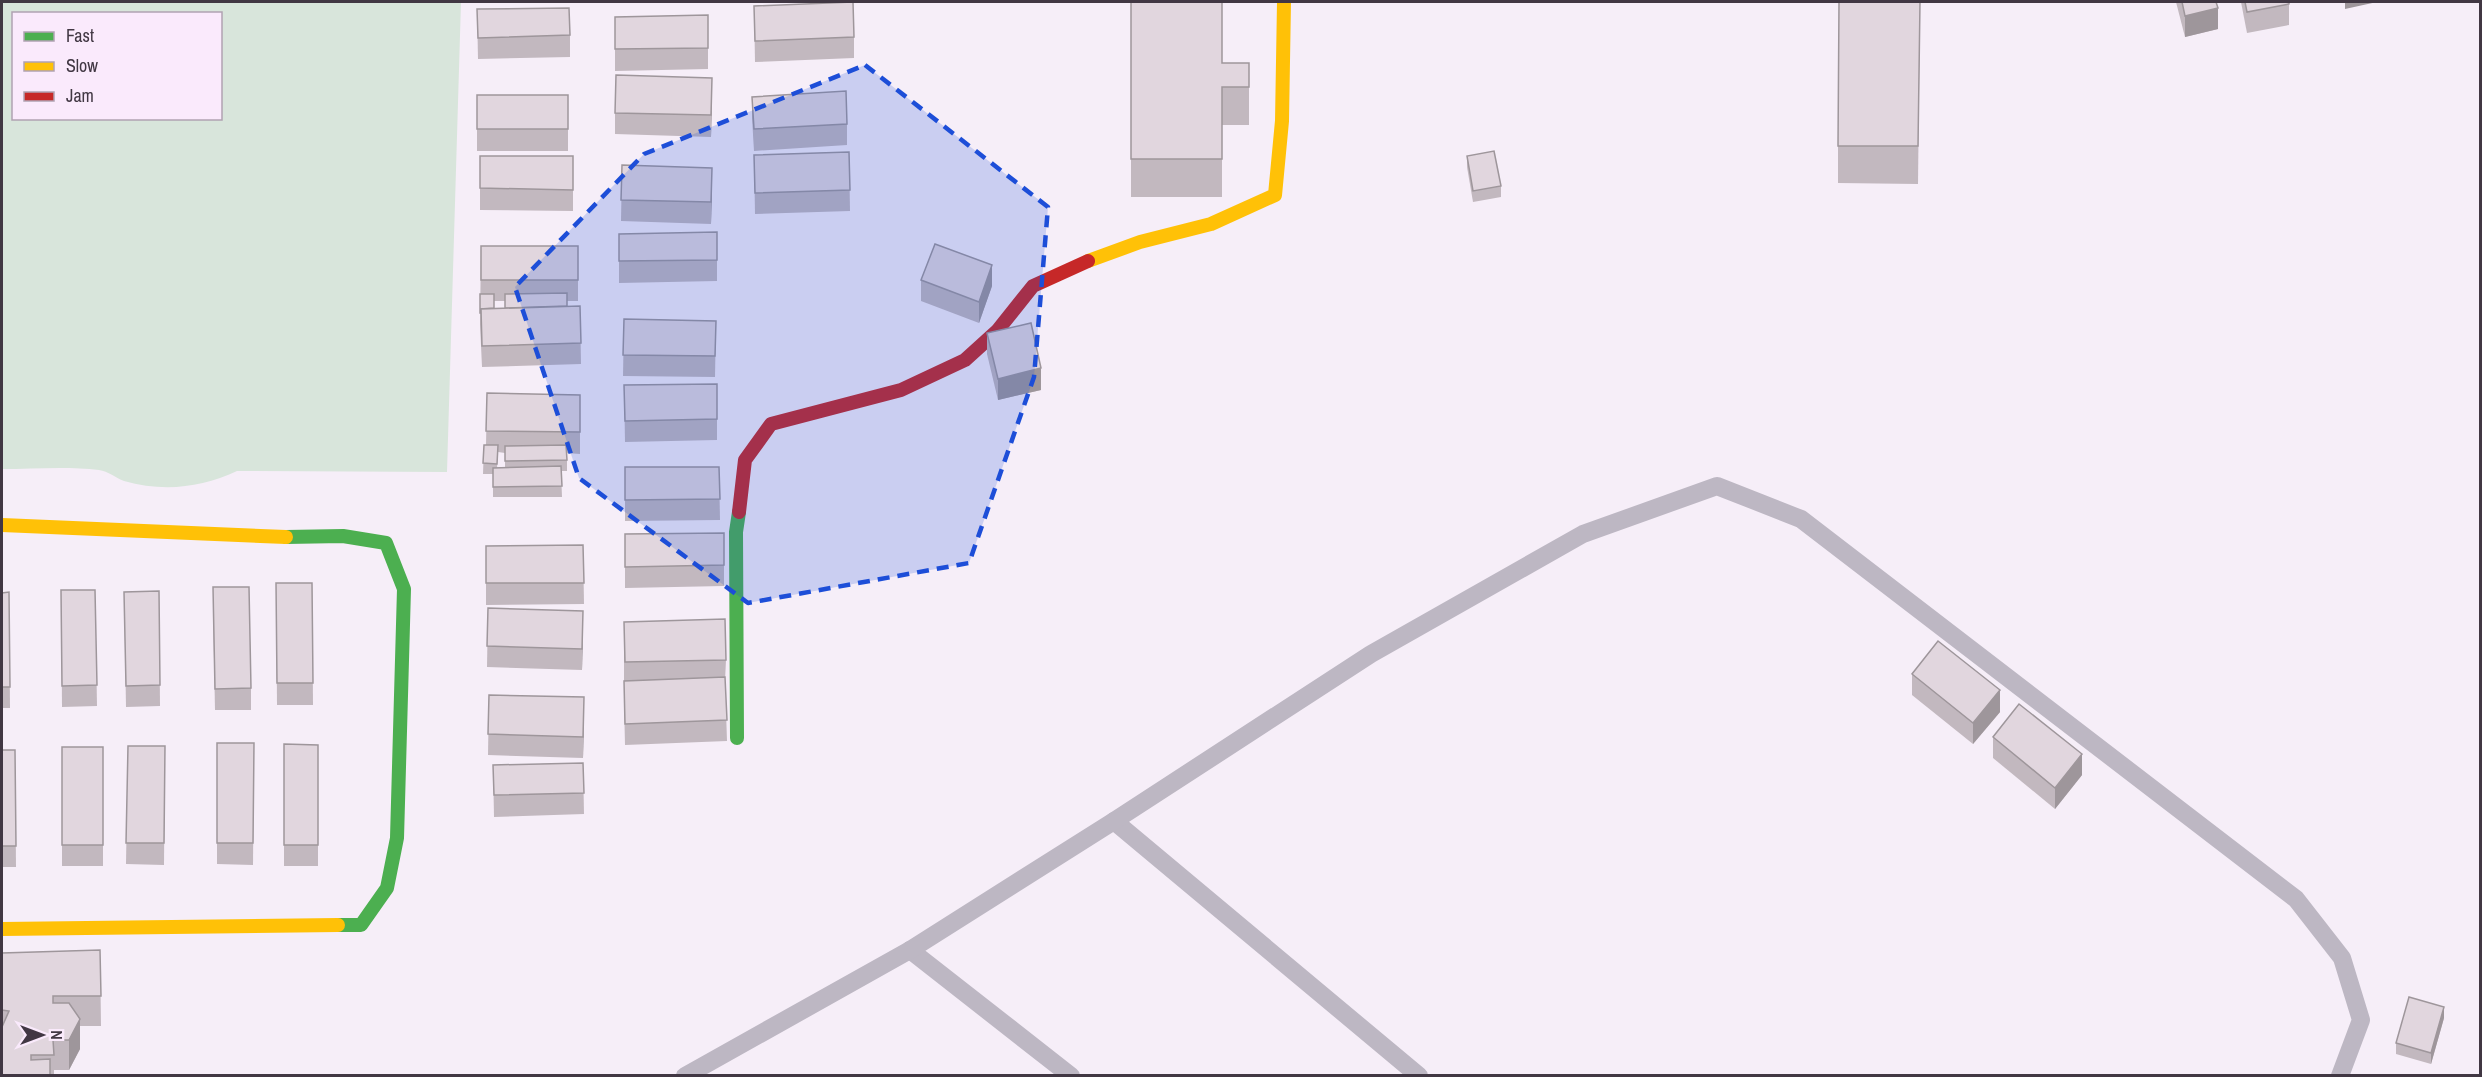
<svg xmlns="http://www.w3.org/2000/svg" width="2482" height="1077" font-family="'Archivo Narrow',sans-serif">
  <rect width="100%" height="100%" fill="#f6eef8"/>
  <path fill="#d8e5db" fill-rule="evenodd" d="M2,2H461L447,472L237,471C201,488 163,492 124,481C116,478 108,471 99,470C67,466 33,469 2,469ZM14,14H220V118H14Z"/>
  <g fill="none" stroke-linecap="round" stroke-linejoin="round">
    <g stroke="#bdb7c3" stroke-width="18">
      <polyline points="1114,821 1419,1076"/>
      <polyline points="910,950 1071,1076"/>
      <polyline points="685,1076 910,950 1114,821 1371,654 1583,534 1717,486 1801,519 2296,899 2342,958 2361,1020 2340,1076"/>
    </g>
    <g stroke="#4caf50" stroke-width="14">
      <polyline points="286,537 343,536 386,543 404,589 397,838 387,888 361,925 338,925"/>
      <polyline points="737,738 736,532 739,512"/>
    </g>
    <g stroke="#ffc107" stroke-width="14">
      <polyline points="1088,261 1140,242 1211,224 1275,195 1282,121 1284,2"/>
      <polyline points="2,525 286,537"/>
      <polyline points="2,929 338,925"/>
    </g>
    <polyline stroke="#c62828" stroke-width="14" points="739,512 745,460 771,424 901,390 965,360 997,331 1033,286 1088,261"/>
  </g>
  <g fill="#c2b8bf" fill-rule="evenodd">
    <polygon points="1131,2 1222,63 1249,63 1249,125 1222,125 1222,197 1131,197"/>
    <polygon points="1920,2 1918,184 1838,183 1838,146"/>
    <polygon points="2176,2 2216,2 2218,29 2185,37"/>
    <polygon points="2241,2 2289,2 2289,25 2247,33"/>
    <polygon points="754,6 854,37 854,58 755,62"/>
    <polygon points="477,9 570,35 570,57 478,59"/>
    <polygon points="708,15 708,69 615,71 615,17"/>
    <rect x="477" y="95" width="91" height="56"/>
    <polygon points="752,97 847,124 847,145 754,151 752,118"/>
    <polygon points="712,99 711,137 615,134 615,113"/>
    <polygon points="849,152 850,211 755,214 754,155"/>
    <polygon points="480,156 573,156 573,211 480,210"/>
    <polygon points="1467,156 1501,186 1501,197 1473,202 1467,167"/>
    <polygon points="622,165 712,189 711,224 621,221"/>
    <polygon points="619,234 717,260 717,281 619,283"/>
    <path d="M481,246H578V301H567V306H580L581,364L482,367L480,324ZM494,301H505V308H494Z"/>
    <polygon points="921,280 992,286 979,323 921,301"/>
    <polygon points="624,319 716,321 715,377 623,376"/>
    <polygon points="987,333 1041,390 998,400 987,354"/>
    <polygon points="717,384 717,440 625,442 624,385"/>
    <path d="M487,393L580,395V454L567,453V471H561L562,497H493V474H483L484,445H486ZM498,452L505,453V467L497,468Z"/>
    <polygon points="625,467 719,467 720,520 625,521"/>
    <polygon points="724,533 724,586 625,588 625,534"/>
    <polygon points="583,545 584,604 486,605 486,546"/>
    <polygon points="276,583 312,583 313,705 277,705"/>
    <polygon points="61,590 95,590 97,706 62,707"/>
    <polygon points="159,591 160,706 126,707 124,592"/>
    <polygon points="9,592 10,708 2,708 2,593"/>
    <polygon points="488,608 583,632 582,670 487,667"/>
    <polygon points="213,609 251,688 251,710 215,710"/>
    <polygon points="624,622 726,660 725,681 727,741 625,745 624,702"/>
    <polygon points="1912,674 2000,712 1973,744 1912,695"/>
    <polygon points="489,695 584,719 583,758 488,755"/>
    <polygon points="1993,737 2082,775 2055,809 1993,758"/>
    <polygon points="217,743 254,743 253,865 217,864"/>
    <polygon points="284,744 318,745 318,866 284,866"/>
    <polygon points="128,746 165,746 164,865 126,864"/>
    <rect x="62" y="747" width="41" height="119"/>
    <polygon points="2,750 15,750 16,867 2,867"/>
    <polygon points="583,763 584,814 494,817 493,765"/>
    <polygon points="100,950 101,1026 80,1026 80,1049 69,1070 54,1070 54,1076 2,1076 2,953"/>
    <polygon points="2444,1018 2431,1064 2396,1054 2396,1043"/>
  </g>
  <g fill="#9e969b">
    <polygon points="2345,2 2377,2 2345,9"/>
    <polygon points="2218,8 2218,29 2185,37 2185,16"/>
    <polygon points="712,78 712,99 711,137 711,115"/>
    <polygon points="712,168 712,189 711,224 711,202"/>
    <polygon points="992,265 992,286 979,323 979,302"/>
    <polygon points="1041,368 1041,390 998,400 998,379"/>
    <polygon points="583,611 583,632 582,670 582,649"/>
    <polygon points="2000,690 2000,712 1973,744 1973,723"/>
    <polygon points="584,697 584,719 583,758 583,737"/>
    <polygon points="2082,754 2082,775 2055,809 2055,788"/>
    <polygon points="2444,1007 2444,1018 2431,1064 2431,1053"/>
    <polygon points="80,1019 80,1049 69,1070 69,1040"/>
  </g>
  <g fill="#e1d6de" stroke="#9e969b" stroke-width="1.5">
    <polygon points="853,2 854,37 755,41 754,6"/>
    <polygon points="1131,2 1222,2 1222,63 1249,63 1249,87 1222,87 1222,159 1131,159"/>
    <polygon points="1839,2 1920,2 1918,146 1838,146"/>
    <polygon points="2182,2 2216,2 2218,8 2185,16"/>
    <polygon points="2245,2 2289,2 2289,4 2247,12"/>
    <polygon points="569,8 570,35 478,38 477,9"/>
    <polygon points="708,15 708,48 615,49 615,17"/>
    <polygon points="616,75 712,78 711,115 615,113"/>
    <polygon points="846,91 847,124 754,129 752,97"/>
    <rect x="477" y="95" width="91" height="34"/>
    <polygon points="1494,151 1501,186 1473,191 1467,156"/>
    <polygon points="849,152 850,190 755,193 754,155"/>
    <polygon points="480,156 573,156 573,190 480,188"/>
    <polygon points="622,165 712,168 711,202 621,200"/>
    <polygon points="717,232 717,260 619,261 619,234"/>
    <polygon points="935,244 992,265 979,302 921,280"/>
    <rect x="481" y="246" width="97" height="34"/>
    <polygon points="567,293 567,306 505,308 505,294"/>
    <polygon points="480,294 494,294 494,308 481,309 481,313 480,313"/>
    <polygon points="580,306 581,343 482,346 481,309"/>
    <polygon points="624,319 716,321 715,356 623,355"/>
    <polygon points="1031,323 1041,368 998,379 987,333"/>
    <polygon points="717,384 717,419 625,421 624,385"/>
    <polygon points="487,393 580,395 580,432 486,431"/>
    <polygon points="484,445 498,445 497,464 483,463"/>
    <polygon points="566,445 567,460 505,461 505,446"/>
    <polygon points="561,466 562,486 493,487 493,468"/>
    <polygon points="625,467 719,467 720,499 625,500"/>
    <polygon points="724,533 724,565 625,567 625,534"/>
    <polygon points="583,545 584,583 486,583 486,546"/>
    <polygon points="276,583 312,583 313,683 277,683"/>
    <polygon points="213,587 249,587 251,688 215,689"/>
    <polygon points="61,590 95,590 97,685 62,686"/>
    <polygon points="159,591 160,685 126,686 124,592"/>
    <polygon points="9,592 10,687 2,687 2,593"/>
    <polygon points="488,608 583,611 582,649 487,646"/>
    <polygon points="725,619 726,660 625,662 624,622"/>
    <polygon points="1938,641 2000,690 1973,723 1912,674"/>
    <polygon points="725,677 727,720 625,724 624,681"/>
    <polygon points="489,695 584,697 583,737 488,734"/>
    <polygon points="2019,704 2082,754 2055,788 1993,737"/>
    <polygon points="217,743 254,743 253,843 217,843"/>
    <polygon points="284,744 318,745 318,845 284,845"/>
    <polygon points="128,746 165,746 164,843 126,843"/>
    <rect x="62" y="747" width="41" height="98"/>
    <polygon points="2,750 15,750 16,846 2,846"/>
    <polygon points="583,763 584,793 494,795 493,765"/>
    <polygon points="100,950 101,996 53,996 53,1003 69,1003 80,1019 69,1040 53,1040 54,1055 31,1055 31,1060 50,1059 50,1076 2,1076 2,1027 9,1011 2,1010 2,953"/>
    <polygon points="2409,997 2444,1007 2431,1053 2396,1043"/>
  </g>
  <path fill="#1d4ed8" fill-opacity="0.2" stroke="#1d4ed8" stroke-width="4.5" stroke-dasharray="12 8" stroke-linejoin="round" d="M865,65L1048,207L1034,377L969,563L748,603L579,478L515,287L644,154Z"/>
  <rect width="2482" height="1077" fill="none" stroke="#413743" stroke-width="6"/>
  <rect x="12" y="12" width="210" height="108" fill="#faeafc" stroke="#b0a2b2" stroke-width="1.5"/>
  <rect x="24" y="32" width="30" height="9" fill="#4caf50" stroke="#b0a2b2" stroke-width="1.5"/>
  <text x="66" y="42" font-size="18" fill="#413743">Fast</text>
  <rect x="24" y="62" width="30" height="9" fill="#ffc107" stroke="#b0a2b2" stroke-width="1.5"/>
  <text x="66" y="72" font-size="18" fill="#413743">Slow</text>
  <rect x="24" y="92" width="30" height="9" fill="#c62828" stroke="#b0a2b2" stroke-width="1.5"/>
  <text x="66" y="102" font-size="18" fill="#413743">Jam</text>
  <g transform="translate(42 1035) rotate(90)" stroke="#faeafc" stroke-width="4.5" paint-order="stroke">
  <path d="M0-4.5L10 22L0 15L-10 22Z" fill="#413743"/>
  <text y="-9" font-size="16" font-weight="bold" text-anchor="middle" fill="#413743">N</text>
  </g>
</svg>
